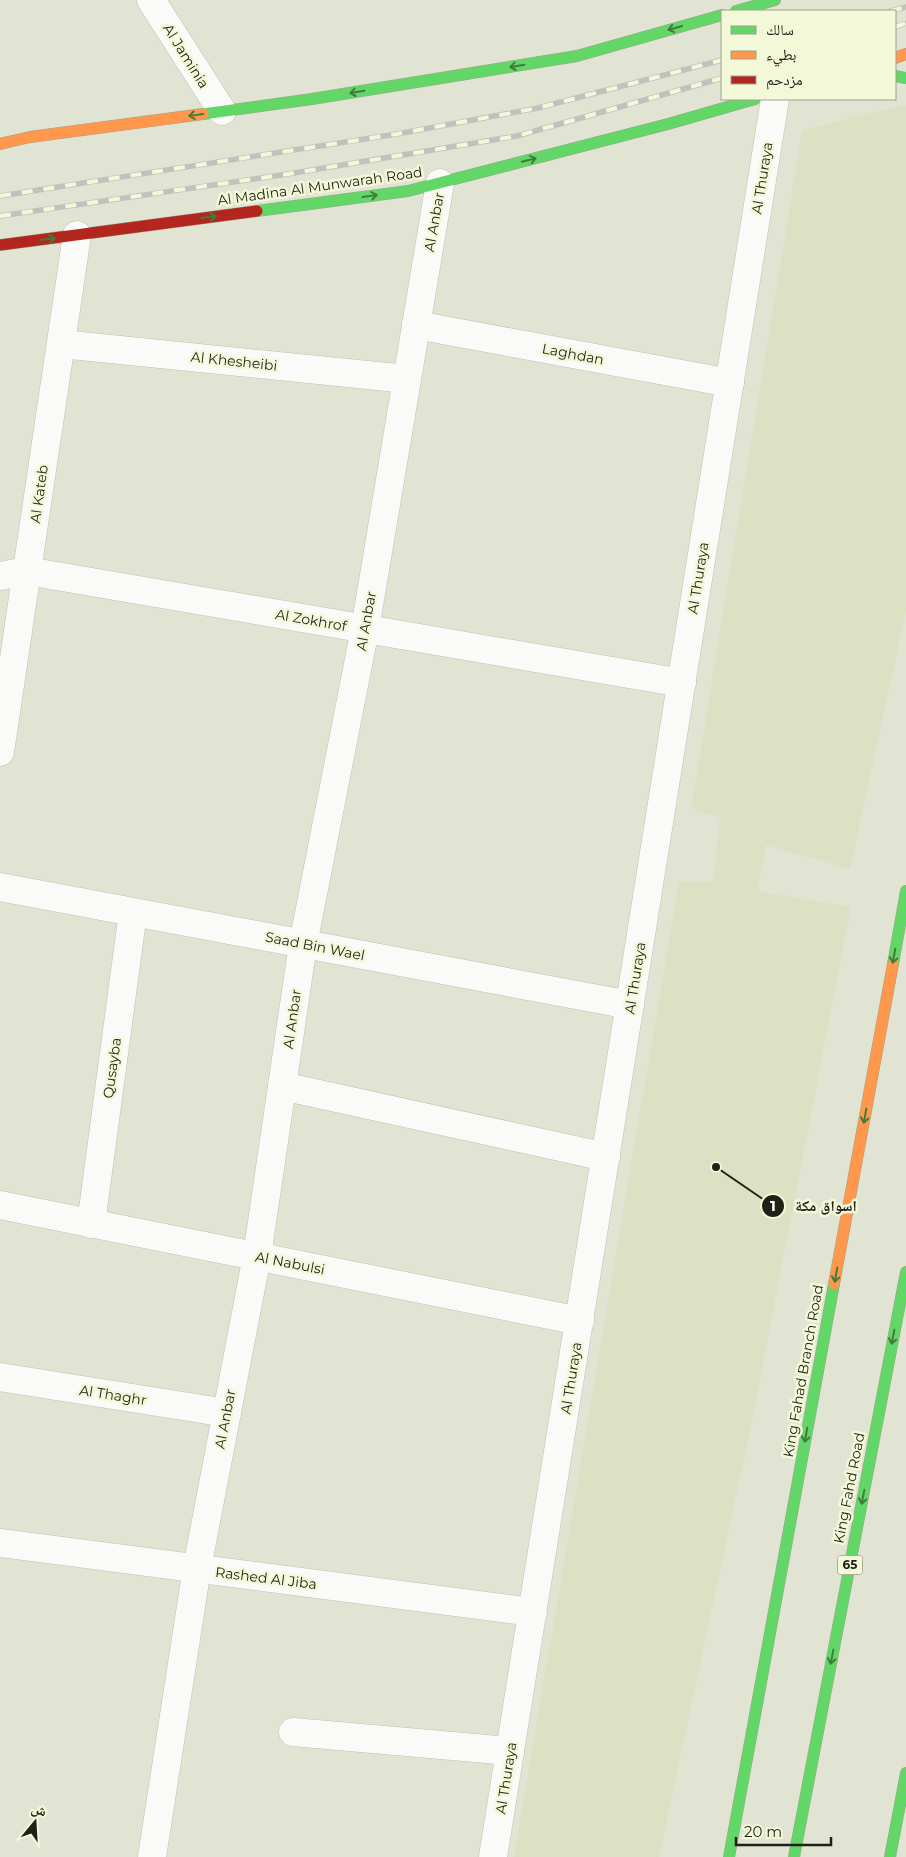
<svg xmlns="http://www.w3.org/2000/svg" width="906" height="1857" font-family="Montserrat,'Noto Naskh Arabic',sans-serif">
  <rect width="100%" height="100%" fill="#e1e4d3"/>
  <polygon fill="#dce1c4" points="906,105 906,611 850,869 766,845 758,891 851,907 751,1426 659,1857 514,1857 679,881 713,881 720,818 691,808 802,131 863,114"/>
  <g fill="none" stroke-linecap="round" stroke-linejoin="round">
    <g stroke="#bfc1b3" stroke-width="29">
      <g id="street">
        <polyline points="151,0 222,111"/>
        <polyline points="416,325 730,383"/>
        <polyline points="61,344 407,379"/>
        <polyline points="0,576 27,571 682,683"/>
        <polyline points="0,752 77,235"/>
        <polyline points="0,887 630,1005"/>
        <polyline points="282,1086 606,1157"/>
        <polyline points="0,1205 580,1321"/>
        <polyline points="91,1224 133,912"/>
        <polyline points="0,1377 227,1413"/>
        <polyline points="0,1543 533,1612"/>
        <polyline points="293,1732 510,1751"/>
        <polyline points="152,1857 197,1568 257,1256 303,944 365,629 440,183"/>
        <polyline points="493,1857 775,99"/>
      </g>
    </g>
    <g stroke="#a2a58f" stroke-width="12">
      <g id="fast">
        <polyline points="736,11 775,0"/>
        <polyline points="895,76 906,78"/>
        <polyline points="203,114 312,99 577,56 722,15"/>
        <polyline points="257,211 408,191 668,124 755,99"/>
        <polyline points="893,964 906,891"/>
        <polyline points="729,1857 834,1284"/>
        <polyline points="794,1857 906,1272"/>
        <polyline points="890,1857 906,1773"/>
      </g>
    </g>
    <g stroke="#a2a58f" stroke-width="12">
      <g id="slow">
        <polyline points="895,58 906,54"/>
        <polyline points="0,144 30,137 203,114"/>
        <polyline points="834,1284 893,964"/>
      </g>
    </g>
    <g stroke="#a2a58f" stroke-width="12">
      <polyline id="jam" points="0,245 257,211"/>
    </g>
    <use href="#street" stroke="#fafbf8" stroke-width="28"/>
    <use href="#fast" stroke="#63d668" stroke-width="11"/>
    <use href="#slow" stroke="#ff974d" stroke-width="11"/>
    <use href="#jam" stroke="#b3261e" stroke-width="11"/>
    <g stroke="#c1c2bd" stroke-width="5.5">
      <g id="rail">
        <polyline points="891,11 906,7"/>
        <polyline points="895,27 906,23"/>
        <polyline points="0,196 397,134 538,108 722,60"/>
        <polyline points="0,216 288,174 517,136 722,78"/>
      </g>
    </g>
    <use href="#rail" stroke="#f3f8d9" stroke-width="4" stroke-dasharray="11" stroke-linecap="butt"/>
  </g>
  <defs><path id="oneway-shaft" d="M-6 0H5M1.5-3L5.5 0L1.5 3" fill="none" stroke-width="1.6" stroke-linecap="round" stroke-linejoin="round" transform="scale(1.25)"/></defs>
  <g stroke="#417c3f">
    <use href="#oneway-shaft" transform="translate(675 28) rotate(164)"/>
    <use href="#oneway-shaft" transform="translate(517 66) rotate(171)"/>
    <use href="#oneway-shaft" transform="translate(357 92) rotate(171)"/>
    <use href="#oneway-shaft" transform="translate(196 115) rotate(172)"/>
    <use href="#oneway-shaft" transform="translate(529 160) rotate(-14)"/>
    <use href="#oneway-shaft" transform="translate(370 196) rotate(-8)"/>
    <use href="#oneway-shaft" transform="translate(209 217) rotate(-8)"/>
    <use href="#oneway-shaft" transform="translate(48 239) rotate(-8)"/>
    <use href="#oneway-shaft" transform="translate(894 956) rotate(100)"/>
    <use href="#oneway-shaft" transform="translate(865 1116) rotate(100)"/>
    <use href="#oneway-shaft" transform="translate(836 1275) rotate(100)"/>
    <use href="#oneway-shaft" transform="translate(893 1337) rotate(101)"/>
    <use href="#oneway-shaft" transform="translate(806 1435) rotate(100)"/>
    <use href="#oneway-shaft" transform="translate(863 1497) rotate(101)"/>
    <use href="#oneway-shaft" transform="translate(832 1657) rotate(101)"/>
  </g>
  <g text-anchor="middle" stroke-width="5" stroke-linejoin="round" paint-order="stroke">
    <rect fill="#f3f8d9" stroke="#5f6250" stroke-width="1" x="837.5" y="1555.5" width="25" height="19" rx="4"/>
    <g font-size="12" font-weight="bold" fill="#1f2116">
      <text x="850" y="1569">65</text>
    </g>
    <g font-size="14" fill="#1f2116" stroke="#f3f8d9">
      <text transform="translate(186 56) rotate(58)" y="5">Al Jaminia</text>
      <text transform="translate(762 178) rotate(-81)" y="5">Al Thuraya</text>
      <text transform="translate(320 186) rotate(-8)" y="5">Al Madina Al Munwarah Road</text>
      <text transform="translate(434 222) rotate(-80)" y="5">Al Anbar</text>
      <text transform="translate(573 354) rotate(11)" y="5">Laghdan</text>
      <text transform="translate(234 361) rotate(6)" y="5">Al Khesheibi</text>
      <text transform="translate(39 494) rotate(-82)" y="5">Al Kateb</text>
      <text transform="translate(698 578) rotate(-81)" y="5">Al Thuraya</text>
      <text transform="translate(311 620) rotate(10)" y="5">Al Zokhrof</text>
      <text transform="translate(366 621) rotate(-80)" y="5">Al Anbar</text>
      <text transform="translate(315 946) rotate(11)" y="5">Saad Bin Wael</text>
      <text transform="translate(635 978) rotate(-81)" y="5">Al Thuraya</text>
      <text transform="translate(292 1019) rotate(-82)" y="5">Al Anbar</text>
      <text transform="translate(112 1068) rotate(-82)" y="5">Qusayba</text>
      <text transform="translate(290 1263) rotate(11)" y="5">Al Nabulsi</text>
      <text transform="translate(803 1371) rotate(-80)" y="5">King Fahad Branch Road</text>
      <text transform="translate(571 1378) rotate(-81)" y="5">Al Thuraya</text>
      <text transform="translate(113 1395) rotate(9)" y="5">Al Thaghr</text>
      <text transform="translate(225 1419) rotate(-79)" y="5">Al Anbar</text>
      <text transform="translate(849 1488) rotate(-79)" y="5">King Fahd Road</text>
      <text transform="translate(266 1578) rotate(7)" y="5">Rashed Al Jiba</text>
      <text transform="translate(506 1778) rotate(-81)" y="5">Al Thuraya</text>
    </g>
  </g>
  <path fill="none" stroke="#1f2116" stroke-width="2" d="M716 1167L773 1206"/>
  <g fill="#1f2116" stroke="#f3f8d9" stroke-width="2">
    <circle cx="716" cy="1167" r="5"/>
    <circle cx="773" cy="1206" r="12"/>
  </g>
  <g font-size="15" text-anchor="middle" font-weight="bold" fill="#fff">
    <text x="773" y="1211">1</text>
  </g>
  <g font-size="15" text-anchor="middle" font-weight="bold" fill="#1f2116" stroke="#f3f8d9" stroke-width="5" stroke-linejoin="round" paint-order="stroke">
    <text x="826" y="1211">اسواق مكة</text>
  </g>
  <rect x="721" y="10" width="175" height="90" fill="#f3f8d9" stroke="#9ea28b"/>
  <rect x="731" y="26" width="25" height="8" fill="#63d668" stroke="#9ea28b"/>
  <text x="766" y="35" font-size="15" fill="#1f2116">سالك</text>
  <rect x="731" y="51" width="25" height="8" fill="#ff974d" stroke="#9ea28b"/>
  <text x="766" y="60" font-size="15" fill="#1f2116">بطيء</text>
  <rect x="731" y="76" width="25" height="8" fill="#b3261e" stroke="#9ea28b"/>
  <text x="766" y="85" font-size="15" fill="#1f2116">مزدحم</text>
  <g transform="translate(35 1822) rotate(18)" stroke="#f3f8d9" stroke-width="4" paint-order="stroke">
  <path d="M0-4L9 19L0 12L-9 19Z" fill="#1f2116"/>
  <text y="-8" font-size="14" font-weight="bold" text-anchor="middle" fill="#1f2116">ش</text>
  </g>
  <path d="M736 1837v8h95v-8" fill="none" stroke="#1f2116" stroke-width="2.5"/>
  <text x="744" y="1837" font-size="15" fill="#1f2116" stroke="#f3f8d9" stroke-width="4" paint-order="stroke">20 m</text>
</svg>
